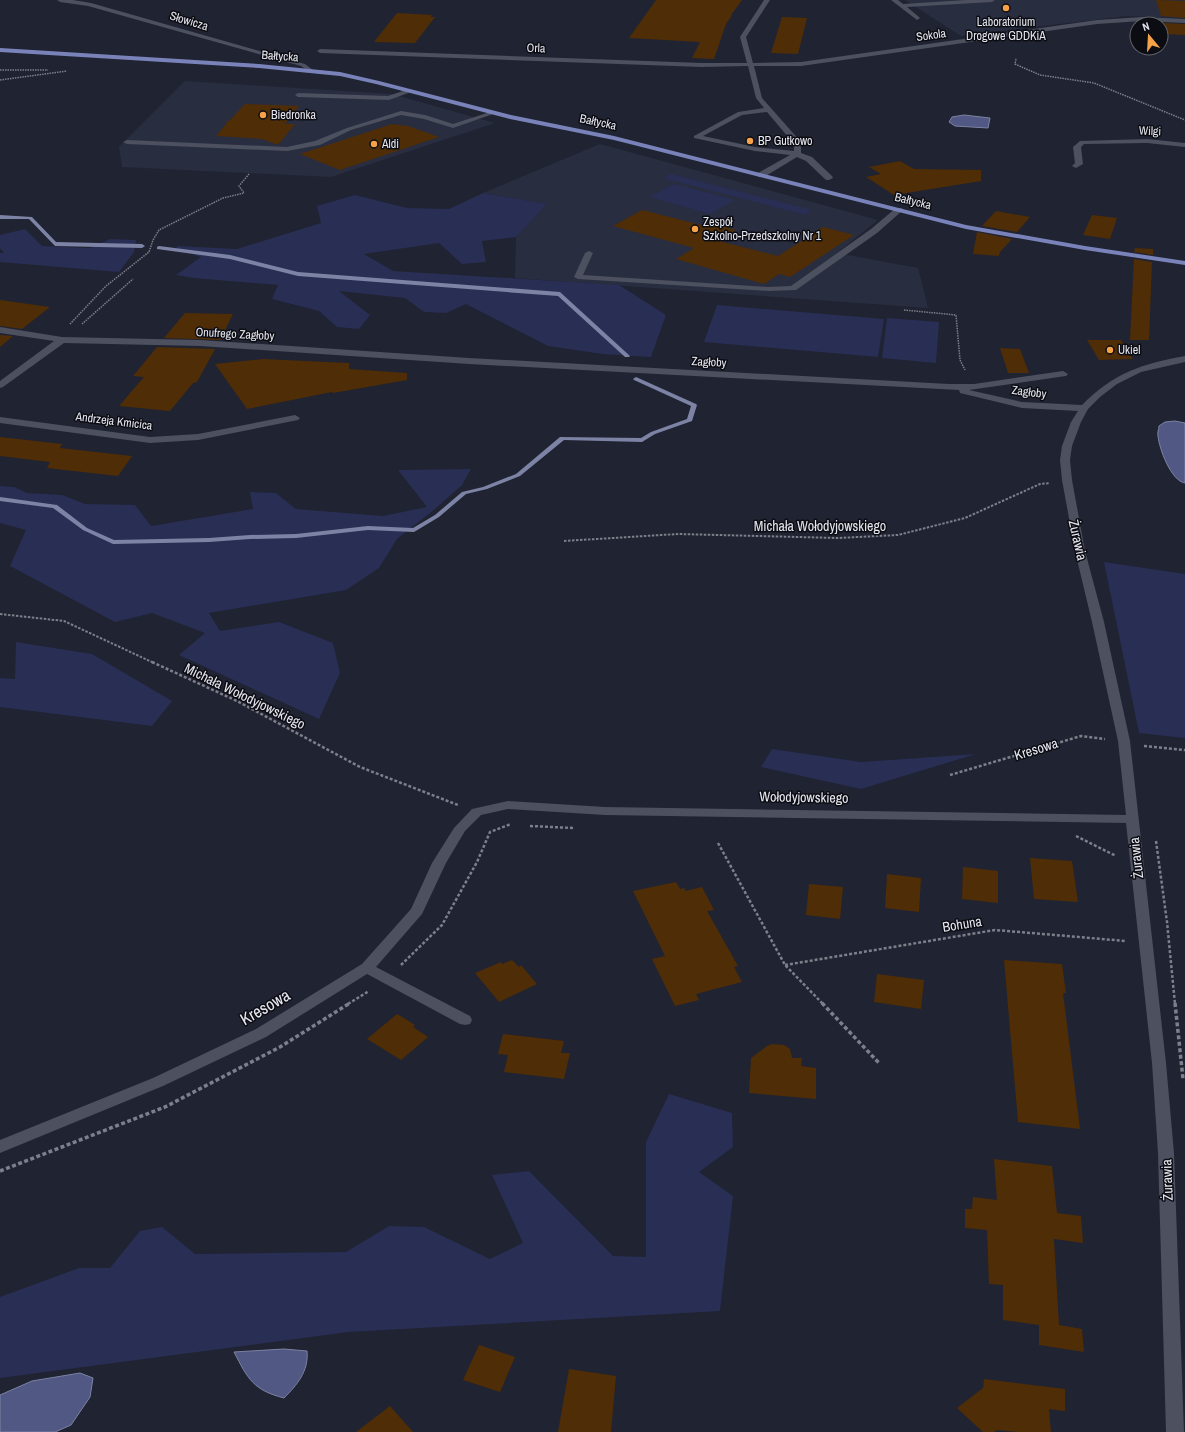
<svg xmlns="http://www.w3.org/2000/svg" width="1185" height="1432" font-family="'Archivo Narrow',sans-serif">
  <rect width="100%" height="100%" fill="#202331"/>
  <g fill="#292d40">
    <polygon points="905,0 1185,0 1185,18 1126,16 961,36"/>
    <polygon points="185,81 392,94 495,123 331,177 122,167 119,147"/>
    <polygon points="600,144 878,220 837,253 918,268 928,308 515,278 516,237 546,204 483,193"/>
  </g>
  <g fill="#292e54">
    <polygon points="671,174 812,210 805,215 663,178"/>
    <polygon points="674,184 735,200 710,214 649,197"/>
    <polygon points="483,193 547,204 516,237 482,241 486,262 462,264 439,243 364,254 393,271 619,285 666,315 651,357 602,354 548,346 466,304 446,313 424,312 405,298 339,291 370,315 359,329 337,327 319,311 272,299 278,285 193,278 176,275 201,257 176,249 177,246 237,249 321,223 317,206 355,195 407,208 449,209"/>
    <polygon points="25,229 42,246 90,248 110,239 136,240 134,252 119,272 0,262 0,253 4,253 0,248 0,235"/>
    <polygon points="717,305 884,319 878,357 704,342"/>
    <polygon points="887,318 939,322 936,363 882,358"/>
    <polygon points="471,469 462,485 435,509 397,539 379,568 346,590 209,613 220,631 279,622 333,643 340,673 319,719 179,655 205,633 152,613 115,622 10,566 26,530 0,523 0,486 14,487 27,493 62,495 85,504 135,505 151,526 253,509 250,492 276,493 296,509 383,516 427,507 398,470"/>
    <polygon points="1104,562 1185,574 1185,738 1139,733"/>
    <polygon points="16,642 92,654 172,701 152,726 0,707 0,678 15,679"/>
    <polygon points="772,749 861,762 976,754 861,789 761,767"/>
    <polygon points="669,1094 732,1113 733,1147 699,1172 733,1196 720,1311 349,1332 0,1378 0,1297 79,1268 110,1268 140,1231 162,1227 195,1254 346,1252 389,1226 424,1227 490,1259 523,1243 492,1175 529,1171 613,1256 646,1257 646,1142"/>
  </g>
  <g fill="#505883" stroke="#7d83a4">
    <polygon points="964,115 990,118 988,128 955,126 949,122 952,117"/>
    <path d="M1175,421L1185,423V483C1171,481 1159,448 1158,436C1157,433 1159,429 1159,426L1165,422Z"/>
    <path d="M284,1349L307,1351C309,1371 297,1385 284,1398C253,1390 248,1379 234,1352Z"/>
    <polygon points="80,1373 93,1378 90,1397 71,1425 55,1432 0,1432 0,1395 32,1381"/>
  </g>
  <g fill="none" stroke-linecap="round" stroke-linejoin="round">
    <g fill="#7d83a4" fill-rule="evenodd">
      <polygon points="0,215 32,217 56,242 142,244 145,246 142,248 55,246 29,219 0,219"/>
      <polygon points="159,246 230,255 298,272 560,292 630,356 629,357 625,357 558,296 298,276 230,259 157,249 157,247"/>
      <polygon points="636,377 696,404 697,405 692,421 655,434 642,442 564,440 520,476 487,489 466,494 439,517 414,532 368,530 296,538 250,539 209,542 113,544 83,530 53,508 0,501 0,497 57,505 87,528 114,540 209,538 250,535 296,534 368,526 413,528 435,515 462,492 483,487 516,474 560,437 641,438 651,432 687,419 691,406 634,380 633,379"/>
    </g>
  </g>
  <g fill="#4f2d06">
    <polygon points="656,0 742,0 731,15 732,15 726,24 714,59 692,58 700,42 629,38"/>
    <polygon points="1156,0 1185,1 1185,18 1161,16"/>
    <polygon points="397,13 432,15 431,17 435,17 415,43 374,42"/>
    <polygon points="782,17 807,18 798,54 771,53"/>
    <polygon points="1163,23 1185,24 1185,35 1166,34"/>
    <polygon points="245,104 299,106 285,124 295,124 278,145 262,139 216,136 226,124 227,121 229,121"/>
    <polygon points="392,124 408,126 439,137 340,170 300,154"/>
    <polygon points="900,161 914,169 981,170 981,181 894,195 866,177 881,174 869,167"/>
    <polygon points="642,210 701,225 706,222 736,230 719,241 778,256 823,227 854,235 790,277 779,274 764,284 676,259 694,248 613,226"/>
    <polygon points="996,211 1030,217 1017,232 982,226"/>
    <polygon points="1092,215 1117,218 1110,239 1083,235"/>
    <polygon points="977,232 1012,239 1000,252 999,256 973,254"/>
    <polygon points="1135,248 1153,249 1153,255 1134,252"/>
    <polygon points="1134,259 1152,262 1149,340 1130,340"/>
    <polygon points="0,300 50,307 22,329 0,326"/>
    <polygon points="185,313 233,314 220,340 164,338"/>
    <polygon points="0,335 13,336 0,347"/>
    <polygon points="1087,340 1121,340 1133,359 1099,360"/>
    <polygon points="157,347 215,349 197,382 193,383 170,411 119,406 144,377 133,376"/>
    <polygon points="1000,348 1020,349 1029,373 1008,373"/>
    <polygon points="263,359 349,363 349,369 407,373 407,380 333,393 332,392 247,409 215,364"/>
    <polygon points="0,437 62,444 60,448 132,456 118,476 47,468 50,462 0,456"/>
    <polygon points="1030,858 1072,861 1078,902 1034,899"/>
    <polygon points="963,867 998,871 998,903 962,899"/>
    <polygon points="887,874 921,878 919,912 885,908"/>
    <polygon points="676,882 680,889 684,888 686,891 702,887 714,910 707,911 738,966 734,967 742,982 696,994 699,1000 675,1006 652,959 665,956 633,891"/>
    <polygon points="809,884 843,887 840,919 806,915"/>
    <polygon points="512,960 519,967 521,965 537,984 499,1002 475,973 501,962 502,964"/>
    <polygon points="1004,960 1062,964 1066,993 1063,993 1080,1129 1018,1122"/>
    <polygon points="877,974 924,980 921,1009 874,1002"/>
    <polygon points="397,1014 415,1025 413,1027 428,1037 401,1060 367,1039"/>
    <polygon points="503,1034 564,1041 561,1053 570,1053 564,1079 504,1072 508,1055 498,1054"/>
    <polygon points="772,1044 784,1045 790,1049 792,1058 802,1058 801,1066 816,1068 816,1099 749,1093 751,1058 767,1046"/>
    <polygon points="994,1159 1052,1166 1057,1213 1081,1216 1083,1243 1054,1239 1059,1325 1082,1329 1084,1352 1039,1345 1039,1325 1003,1320 1003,1285 989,1284 987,1230 965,1228 965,1209 972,1209 973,1197 997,1200"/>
    <polygon points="479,1345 515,1357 500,1392 463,1380"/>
    <polygon points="569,1369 616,1376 611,1432 558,1432"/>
    <polygon points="984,1379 1065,1389 1065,1411 1049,1409 1051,1432 1018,1432 997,1430 994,1432 983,1432 957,1408 983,1388"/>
    <polygon points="390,1406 413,1432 356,1432"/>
  </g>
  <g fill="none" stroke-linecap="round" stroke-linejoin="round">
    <g stroke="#7d7f8b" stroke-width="1.5" stroke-dasharray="1.5 1" stroke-linecap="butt">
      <polyline points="1016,59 1015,64 1040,75 1094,83 1185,120"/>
      <polyline points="0,70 48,70"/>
      <polyline points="0,80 67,71"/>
      <polyline points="904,310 956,315 960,360 965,370"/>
      <polyline points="70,324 106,286 149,252 153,240 159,230 223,198 244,193 239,186 249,174"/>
      <polyline points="82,324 133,279"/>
    </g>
    <g stroke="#7d7f8b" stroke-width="2" stroke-dasharray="2.5 1.5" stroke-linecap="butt">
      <polyline points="564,541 678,534 838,538 898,535 965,518 1040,484 1050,483"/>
      <polyline points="0,614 64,621 154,663"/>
    </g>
    <g stroke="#7d7f8b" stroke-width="2.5" stroke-dasharray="3 2" stroke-linecap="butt">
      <polyline points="152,662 237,701 360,767 458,805"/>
      <polyline points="1144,746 1185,750"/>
      <polyline points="950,775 1081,736 1105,739"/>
      <polyline points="530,826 573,828"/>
      <polyline points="1076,836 1116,856"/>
      <polyline points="1156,841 1167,922 1175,1004"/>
      <polyline points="718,843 785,965 823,1004"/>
      <polyline points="401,965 442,925 477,862 490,832 511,824"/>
      <polyline points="785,965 995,930 1126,941"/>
      <polyline points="348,1004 369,991"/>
    </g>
    <g stroke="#7d7f8b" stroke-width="3.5" stroke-dasharray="4 2.5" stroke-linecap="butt">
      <polyline points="822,1003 879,1063"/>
      <polyline points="1175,1003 1183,1079"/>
      <polyline points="0,1171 165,1107 280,1047 350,1003"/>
    </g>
    <g fill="#4c505f" fill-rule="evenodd">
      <polygon points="57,0 73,0 91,3 305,64 313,70 308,71 301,66 88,6 60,2"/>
      <path d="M764,0H770L746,37L753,63L801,62L1097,20L1142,17L1185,19V23L1142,21L1097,24L801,66H754L762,98L801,142V153L812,157L832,176L833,178L829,180H826L806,161L797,157L764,177H758V173L790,155L755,151L694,138V136L738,112L764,108L756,98L748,66L702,67L320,53L317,51L320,49L702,63H747L740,37ZM767,112L794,144V151L755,147L703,136L742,115Z"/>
      <polygon points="891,0 898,0 903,4 966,0 995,0 992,2 907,7 919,17 920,18 917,20"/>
      <polygon points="409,89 411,90 411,92 389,100 298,97 295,95 298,93 388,96"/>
      <polygon points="401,111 425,115 453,124 493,111 496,113 453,128 424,119 401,115 351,130 320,145 287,151 127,144 123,142 127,140 287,147 315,141 347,128"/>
      <polygon points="1147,139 1185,143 1185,147 1147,143 1084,144 1081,147 1083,164 1076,168 1072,166 1075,163 1073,147 1080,141"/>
      <polygon points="896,208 902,208 903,210 877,233 796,290 768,291 578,279 574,277 585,253 589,251 593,253 583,275 768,287 791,286 871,229"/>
      <path d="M0,327L62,337L200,340L469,358L949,384H974L1063,371L1068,374L1066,376L969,390L1022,402L1082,405C1114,373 1141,364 1185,356V362L1141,372L1117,384L1100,397L1088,409L1081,422L1072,446L1070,460L1072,480L1085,551L1104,622L1130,741L1166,1063L1174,1153L1184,1432H1166L1158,1153L1152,1063L1126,823L605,815L508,809L481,815L465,831L446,863L422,914L376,967L470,1016L472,1020L470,1024L465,1025L460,1024L367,974L266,1037L163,1086L0,1153V1140L153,1078L256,1029L362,964L411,909L432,863L454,828L472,809L508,801L605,807L1126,815L1118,741L1092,622L1075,551L1062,480L1060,460L1062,446L1071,422L1078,411L1022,408L960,393L959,390L469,364L200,346L64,343L3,387L0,388V381L54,341L0,333Z"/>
      <polygon points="295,415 300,418 298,420 198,440 150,443 0,423 0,417 150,437 198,434"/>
    </g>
    <polygon fill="#7983ba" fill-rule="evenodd" points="0,48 259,64 340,72 379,81 511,115 614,136 966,225 1085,246 1185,261 1185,265 1085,250 966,229 614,140 510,119 376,84 340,76 259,68 0,52"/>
  </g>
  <g fill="#f7a248" stroke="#0c0d13" stroke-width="1.5">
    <circle cx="1006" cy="8" r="4"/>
    <circle cx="263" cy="115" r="4"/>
    <circle cx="750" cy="141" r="4"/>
    <circle cx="374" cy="144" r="4"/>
    <circle cx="695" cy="229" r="4"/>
    <circle cx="1110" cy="350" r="4"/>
  </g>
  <g text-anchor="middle" stroke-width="3" stroke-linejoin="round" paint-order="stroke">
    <g font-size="12" fill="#e5e7f0" stroke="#0c0d13">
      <text transform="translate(189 21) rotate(17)" y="4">Słowicza</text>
      <text transform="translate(931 35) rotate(-8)" y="4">Sokola</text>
      <text transform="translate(536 48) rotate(2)" y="4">Orla</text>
      <text transform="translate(280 56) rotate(4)" y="4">Bałtycka</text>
      <text transform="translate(598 122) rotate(12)" y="4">Bałtycka</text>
      <text transform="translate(1150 131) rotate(2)" y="4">Wilgi</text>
      <text transform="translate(913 201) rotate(14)" y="4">Bałtycka</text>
      <text transform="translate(235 334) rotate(3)" y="4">Onufrego Zagłoby</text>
      <text transform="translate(709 362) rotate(3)" y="4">Zagłoby</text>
      <text transform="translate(1029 392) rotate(7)" y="4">Zagłoby</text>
      <text transform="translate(114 421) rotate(7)" y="4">Andrzeja Kmicica</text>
    </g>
    <g font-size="12" fill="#e5e7f0" stroke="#0c0d13" text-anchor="start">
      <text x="1006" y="26" text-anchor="middle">Laboratorium<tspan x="1006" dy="14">Drogowe GDDKiA</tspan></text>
      <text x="271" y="119">Biedronka</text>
      <text x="758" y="145">BP Gutkowo</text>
      <text x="382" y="148">Aldi</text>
      <text x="703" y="226">Zespół<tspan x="703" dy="14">Szkolno-Przedszkolny Nr 1</tspan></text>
      <text x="1118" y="354">Ukiel</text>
    </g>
    <g font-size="14" fill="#e5e7f0" stroke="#0c0d13">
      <text x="820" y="531">Michała Wołodyjowskiego</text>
      <text transform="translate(1078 540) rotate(77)" y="5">Żurawia</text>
      <text transform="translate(245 696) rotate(26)" y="5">Michała Wołodyjowskiego</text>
      <text transform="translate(1036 749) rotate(-17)" y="5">Kresowa</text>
      <text transform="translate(804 797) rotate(1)" y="5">Wołodyjowskiego</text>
      <text transform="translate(1136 858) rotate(-96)" y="5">Żurawia</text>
      <text transform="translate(962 924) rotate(-9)" y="5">Bohuna</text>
      <text transform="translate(1167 1180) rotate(-92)" y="5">Żurawia</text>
    </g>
    <g font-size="17" fill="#e5e7f0" stroke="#0c0d13">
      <text transform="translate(265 1007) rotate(-30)" y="6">Kresowa</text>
    </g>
  </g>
  <g transform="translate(1149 36) rotate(342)"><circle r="19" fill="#0c0d13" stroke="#63646b"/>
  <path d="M0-3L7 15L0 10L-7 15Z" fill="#f7a248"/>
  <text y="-6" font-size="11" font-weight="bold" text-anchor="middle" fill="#e5e7f0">N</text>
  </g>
</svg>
